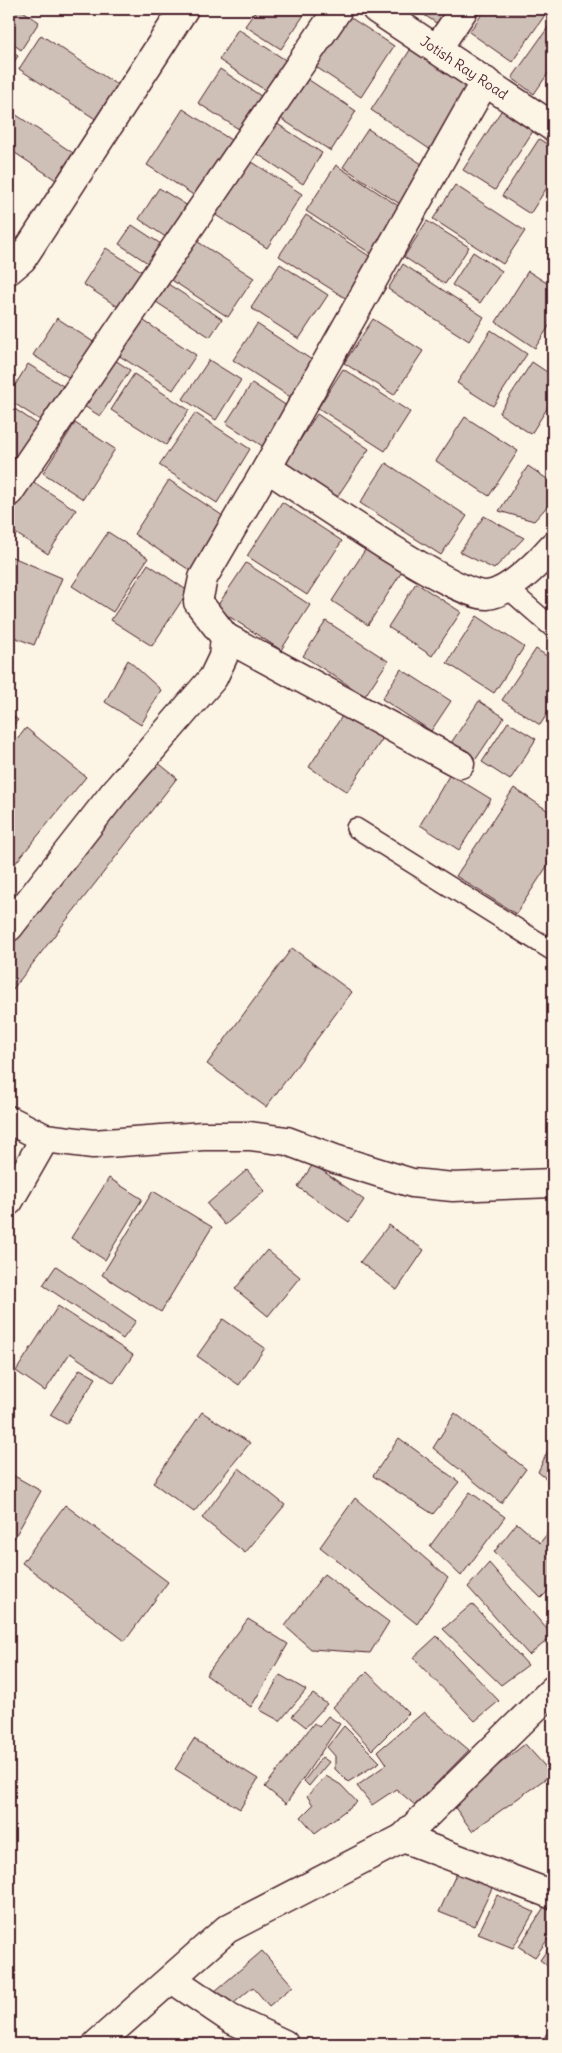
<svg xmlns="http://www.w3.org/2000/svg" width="562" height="2053" font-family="Delius,sans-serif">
  <rect width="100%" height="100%" fill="#fcf5e5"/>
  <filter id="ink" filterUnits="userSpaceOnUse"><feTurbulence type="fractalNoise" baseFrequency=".02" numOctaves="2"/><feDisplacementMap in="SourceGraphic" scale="10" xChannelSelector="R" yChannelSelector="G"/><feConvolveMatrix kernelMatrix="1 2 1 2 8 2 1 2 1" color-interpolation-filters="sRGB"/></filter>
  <g filter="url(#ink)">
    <g fill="#cfc0b7" stroke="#4a1f2b">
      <polygon points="9,9 20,9 39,22 21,50 9,41"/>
      <polygon points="257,9 308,9 281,49 245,26"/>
      <polygon points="415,9 453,9 441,26"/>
      <polygon points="486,9 537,9 545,15 512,62 469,32"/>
      <polygon points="345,14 394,46 361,97 313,65"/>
      <polygon points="549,26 553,29 553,66 534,94 512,78"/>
      <polygon points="238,29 290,63 271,94 219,60"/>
      <polygon points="41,35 119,86 97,120 19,69"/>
      <polygon points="414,44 481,88 437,154 371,110"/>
      <polygon points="9,50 18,56 9,69"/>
      <polygon points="220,69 267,100 245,133 198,103"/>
      <polygon points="306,78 356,111 331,151 280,118"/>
      <polygon points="503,108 535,128 495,190 463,170"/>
      <polygon points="183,109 231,140 195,196 147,165"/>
      <polygon points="9,110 73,153 56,180 9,149"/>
      <polygon points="276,123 322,153 303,184 256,153"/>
      <polygon points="368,129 425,166 400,204 343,167"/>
      <polygon points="539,139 553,148 553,178 530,214 502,196"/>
      <polygon points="249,160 302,194 267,248 214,214"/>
      <polygon points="336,165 403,209 373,255 306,211"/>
      <polygon points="455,185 525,231 503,264 433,219"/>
      <polygon points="159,188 188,206 167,238 139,219"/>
      <polygon points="306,215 377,261 350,301 279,256"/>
      <polygon points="427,221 469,247 445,284 404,257"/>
      <polygon points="132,225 167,248 154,267 119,244"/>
      <polygon points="9,234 21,242 9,256"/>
      <polygon points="195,240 254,278 228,317 170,279"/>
      <polygon points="106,248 146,274 123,310 83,284"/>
      <polygon points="473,252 502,271 480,303 452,285"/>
      <polygon points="280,264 328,295 299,339 251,308"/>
      <polygon points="403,264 484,317 469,341 388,289"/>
      <polygon points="528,271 553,287 553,320 535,348 496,322"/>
      <polygon points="168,284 222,319 210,337 156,302"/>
      <polygon points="57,318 95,343 71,379 33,355"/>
      <polygon points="141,319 196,355 173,390 118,355"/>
      <polygon points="373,319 423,351 394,395 344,363"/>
      <polygon points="257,324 315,362 292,398 233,360"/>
      <polygon points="491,330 527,354 493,406 457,383"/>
      <polygon points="109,356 130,370 100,416 79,403"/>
      <polygon points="209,360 241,380 216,420 183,399"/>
      <polygon points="532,362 553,376 553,399 531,434 499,413"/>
      <polygon points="28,364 63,386 40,420 9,400 9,395"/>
      <polygon points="343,369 410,412 385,451 318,408"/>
      <polygon points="134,374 189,410 166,445 111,410"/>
      <polygon points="252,383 290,408 264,447 226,423"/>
      <polygon points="9,405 37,424 9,468"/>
      <polygon points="195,413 250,449 217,503 159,465"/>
      <polygon points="317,414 369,449 337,497 285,463"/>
      <polygon points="465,417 518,451 489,496 436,461"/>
      <polygon points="75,423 115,449 83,499 43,473"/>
      <polygon points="553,435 553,448 547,444"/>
      <polygon points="386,463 467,516 441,555 360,503"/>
      <polygon points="528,466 553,483 553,500 534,521 499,511"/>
      <polygon points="29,479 76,510 48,554 9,529 9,511"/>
      <polygon points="169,480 226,518 191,571 134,534"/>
      <polygon points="282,502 342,541 307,595 247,556"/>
      <polygon points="484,516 524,538 494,569 460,552"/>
      <polygon points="108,532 148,558 113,612 72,586"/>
      <polygon points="367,547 403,570 368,625 332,601"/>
      <polygon points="10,556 62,578 34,645 9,635"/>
      <polygon points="246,563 310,605 281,650 216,608"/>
      <polygon points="148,564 188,591 152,646 111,620"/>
      <polygon points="416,583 461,612 432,656 388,627"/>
      <polygon points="477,616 524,647 494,693 447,663"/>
      <polygon points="326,621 388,661 365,696 303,656"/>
      <polygon points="536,649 553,660 553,705 540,725 502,700"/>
      <polygon points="128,660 161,690 141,725 105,702"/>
      <polygon points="401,669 451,701 431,731 382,699"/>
      <polygon points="479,701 504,717 476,759 451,743"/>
      <polygon points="9,713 18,720 9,730"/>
      <polygon points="344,713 383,738 347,792 309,767"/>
      <polygon points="508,722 536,739 510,780 482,762"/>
      <polygon points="26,728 86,777 9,871 9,750"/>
      <polygon points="151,757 177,778 9,994 9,941"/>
      <polygon points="450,774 491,799 459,850 420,825"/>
      <polygon points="514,788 553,814 553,857 516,914 456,876"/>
      <polygon points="292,948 352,992 266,1107 207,1064"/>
      <polygon points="313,1164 364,1200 349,1222 298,1187"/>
      <polygon points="247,1170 265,1191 225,1225 207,1204"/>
      <polygon points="109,1178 142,1199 105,1260 71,1238"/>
      <polygon points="153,1191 212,1227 161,1312 102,1275"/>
      <polygon points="389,1225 424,1250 397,1290 360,1262"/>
      <polygon points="267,1250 300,1277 268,1316 235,1289"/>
      <polygon points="56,1266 136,1321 123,1339 43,1285"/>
      <polygon points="58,1306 133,1355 114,1383 70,1353 45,1391 16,1371"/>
      <polygon points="223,1319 265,1348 239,1385 197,1356"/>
      <polygon points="80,1369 96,1378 66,1424 50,1415"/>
      <polygon points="202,1412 250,1443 194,1512 153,1483"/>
      <polygon points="455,1413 526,1469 501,1503 433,1448"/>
      <polygon points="399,1438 459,1482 433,1514 373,1476"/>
      <polygon points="553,1439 553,1484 538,1472"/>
      <polygon points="239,1468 285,1505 245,1553 202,1518"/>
      <polygon points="9,1473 41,1491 9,1547"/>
      <polygon points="470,1492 505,1517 461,1576 430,1546"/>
      <polygon points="355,1498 448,1578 417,1624 320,1547"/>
      <polygon points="65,1505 168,1582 125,1641 22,1563"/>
      <polygon points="517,1523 540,1543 553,1526 553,1586 541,1598 494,1552"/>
      <polygon points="489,1563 553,1636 529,1655 468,1587"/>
      <polygon points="324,1574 389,1622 370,1653 311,1649 285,1626"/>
      <polygon points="472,1604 528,1665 501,1685 443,1629"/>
      <polygon points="248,1619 288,1644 251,1707 206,1675"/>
      <polygon points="437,1636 499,1701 475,1721 413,1658"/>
      <polygon points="367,1672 409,1713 372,1750 333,1707"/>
      <polygon points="280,1675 306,1690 280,1721 260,1710"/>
      <polygon points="313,1694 327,1704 306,1727 292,1716"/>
      <polygon points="424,1712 469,1750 415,1805 396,1789 372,1805 357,1786 387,1764 378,1751"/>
      <polygon points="328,1716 340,1724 286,1804 265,1787 314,1723 319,1727"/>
      <polygon points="344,1726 380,1762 348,1782 335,1769 335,1756 327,1747"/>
      <polygon points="194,1739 258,1779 240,1809 175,1769"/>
      <polygon points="525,1744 552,1774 472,1831 451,1802"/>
      <polygon points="322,1757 329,1762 309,1786 304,1781"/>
      <polygon points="326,1776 341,1785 357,1802 315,1833 301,1817 313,1805 307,1796"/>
      <polygon points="458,1870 494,1884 474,1926 439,1912"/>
      <polygon points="497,1895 534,1912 513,1948 478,1934"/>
      <polygon points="544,1907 553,1913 553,1932 535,1957 519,1947"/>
      <polygon points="553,1942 553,1970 540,1960"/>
      <polygon points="262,1951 293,1986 269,2006 253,1987 228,2008 214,1992"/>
      <polygon points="553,2023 553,2044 544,2038"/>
    </g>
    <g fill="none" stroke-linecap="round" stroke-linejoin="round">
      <g stroke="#4a1f2b" stroke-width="22">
        <g id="lane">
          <polyline points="506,587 553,628"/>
          <polyline points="356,828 553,951"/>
        </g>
      </g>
      <g stroke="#4a1f2b" stroke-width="31">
        <g id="street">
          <path id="s1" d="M376,9L553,127"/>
          <polyline points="437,49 464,9"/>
          <polyline points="9,270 22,259 184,9"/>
          <path d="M267,468C303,491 455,597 487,595C509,593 539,562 553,546"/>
          <polyline points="9,492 338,9"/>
          <polyline points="225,637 460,764"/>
          <polyline points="9,927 114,793 213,678 223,657 225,637 198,602 203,578 267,468 485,81"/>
          <polyline points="9,1120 45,1138 93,1144 203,1136 250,1136 287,1141 335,1159 412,1183 453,1187 553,1183"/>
          <polyline points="9,1201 45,1138"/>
          <polyline points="403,1838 553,1895"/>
          <polyline points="172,1979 231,2019 284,2044"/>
        </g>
      </g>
      <g stroke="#4a1f2b" stroke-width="31">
        <polyline id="secondary" points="97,2044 227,1929 403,1838 553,1690"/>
      </g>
      <use href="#lane" stroke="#fcf5e5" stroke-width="19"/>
      <use href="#street" stroke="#fcf5e5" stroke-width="28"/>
      <use href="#secondary" stroke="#fcf5e5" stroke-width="28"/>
    </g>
  </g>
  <g text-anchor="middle" stroke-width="4" stroke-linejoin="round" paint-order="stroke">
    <g font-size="14" fill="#4a1f2b" stroke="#fcf5e5">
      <text dy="5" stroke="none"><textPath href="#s1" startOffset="106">Jotish Ray Road</textPath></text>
    </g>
  </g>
  <rect width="562" height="2053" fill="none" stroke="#fcf5e5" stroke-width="30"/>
  <rect x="15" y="15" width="532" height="2023" fill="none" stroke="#4a1f2b" stroke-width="2" filter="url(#ink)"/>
</svg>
